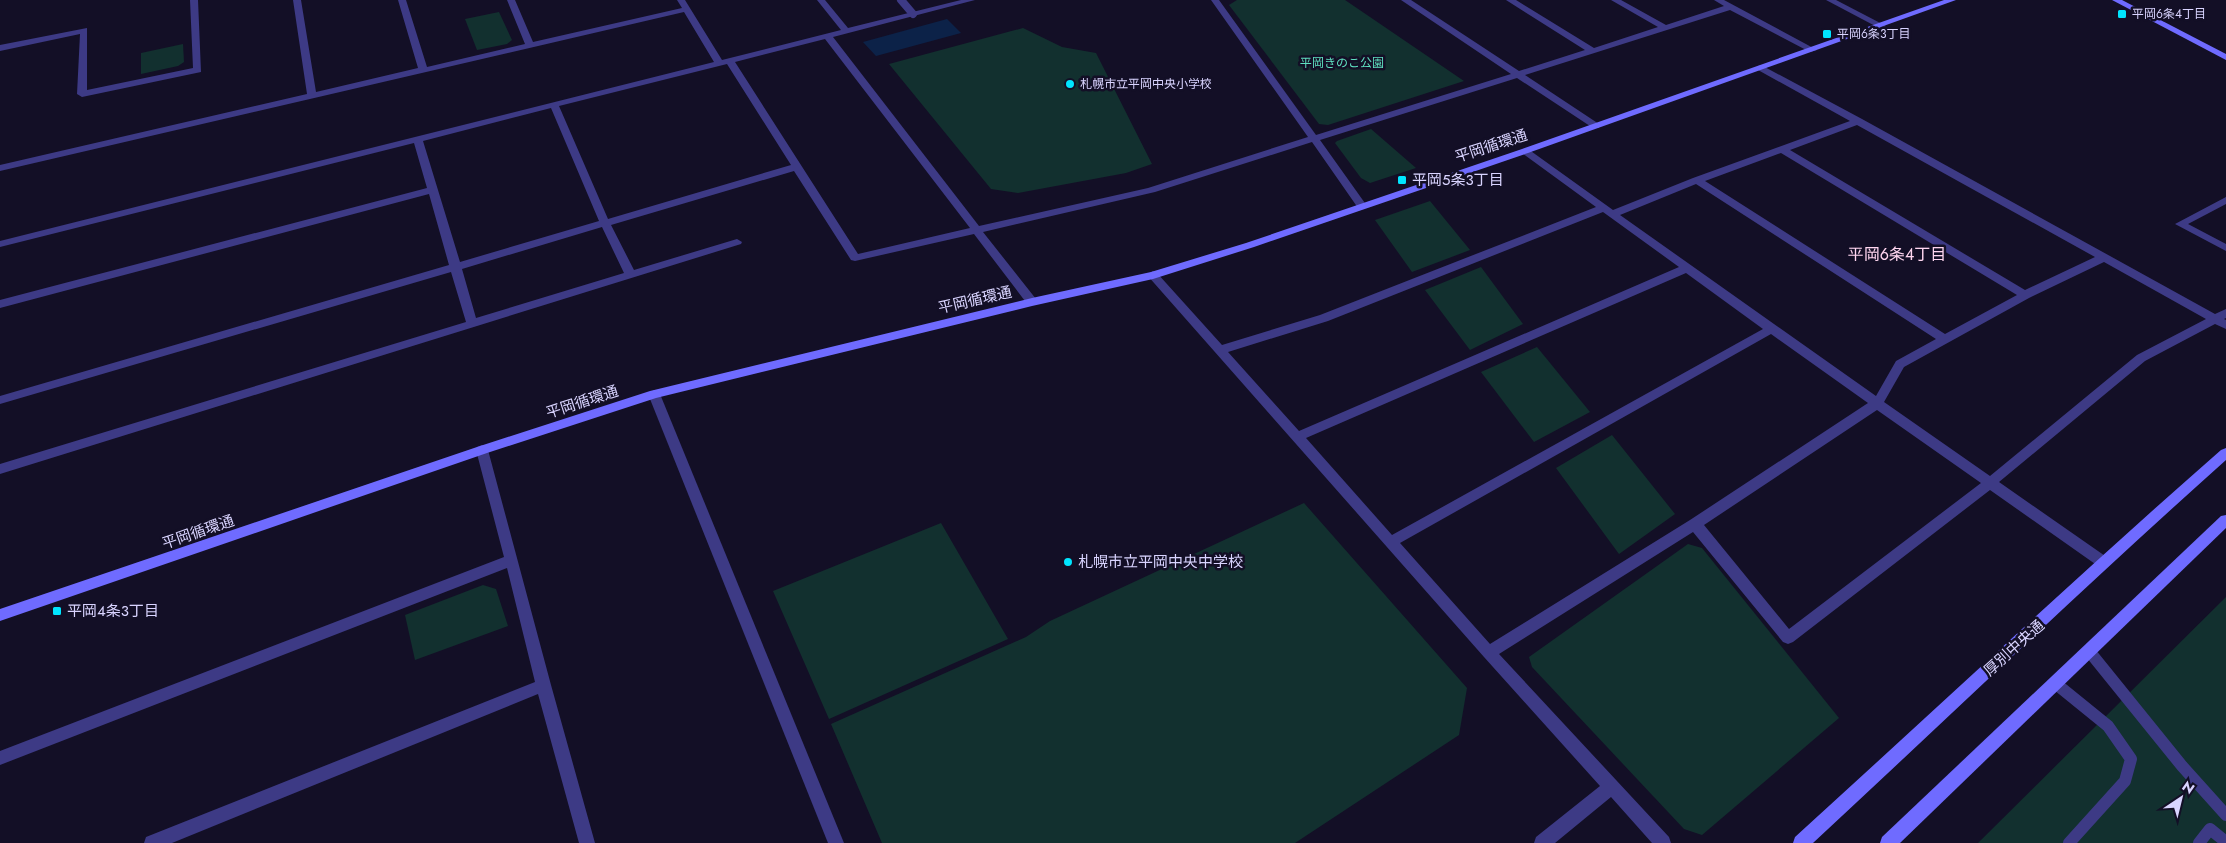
<svg xmlns="http://www.w3.org/2000/svg" width="2226" height="843" font-family="Jost,'Noto Sans JP',sans-serif">
  <rect width="100%" height="100%" fill="#130f26"/>
  <g fill="#12302f">
    <polygon points="1237,0 1345,0 1464,81 1328,125 1319,124 1229,5"/>
    <polygon points="499,12 512,40 507,44 477,50 465,19"/>
    <polygon points="1023,28 1062,47 1096,53 1152,164 1126,173 1018,193 991,189 889,64"/>
    <polygon points="183,44 184,62 178,66 141,74 141,53"/>
    <polygon points="1371,129 1416,168 1370,183 1361,178 1335,143 1337,141"/>
    <polygon points="1430,201 1470,250 1412,272 1375,220"/>
    <polygon points="1481,267 1523,324 1470,350 1425,290"/>
    <polygon points="1537,347 1590,412 1534,442 1481,372"/>
    <polygon points="1612,435 1675,514 1619,554 1556,468"/>
    <polygon points="1304,503 1467,688 1459,735 1295,843 882,843 831,724 1026,637 1050,621"/>
    <polygon points="941,523 1008,639 829,719 773,591"/>
    <polygon points="1688,544 1702,548 1839,718 1702,835 1684,829 1532,667 1529,657"/>
    <polygon points="483,585 496,589 508,626 415,660 405,615"/>
    <polygon points="2226,597 2226,843 1978,843"/>
  </g>
  <polygon fill="#0c2248" points="947,19 961,33 876,56 863,42"/>
  <g fill="none" stroke-linecap="round" stroke-linejoin="round">
    <polyline stroke="#3d3a85" stroke-width="8" points="901,0 913,14"/>
    <g stroke="#3d3a85" stroke-width="12">
      <polyline points="2089,651 2182,766 2226,815"/>
      <polyline points="2055,683 2108,726 2131,759 2125,781 2069,843"/>
      <polyline points="2199,843 2210,829 2226,842"/>
    </g>
    <g fill="#3d3a85" fill-rule="evenodd">
      <polygon points="190,0 198,0 201,72 82,97 77,94 80,34 0,51 0,45 87,28 87,90 193,68"/>
      <path d="M293,0H301L316,92L418,68L398,0H406L427,67L525,44L507,0H515L533,42L682,8L677,0H685L722,60L841,30L817,0H825L848,28L961,0H975L833,37L979,226L1148,188L1308,137L1211,0H1219L1316,135L1511,74L1401,0H1411L1519,71L1585,50L1506,0H1516L1594,48L1658,27L1611,0H1621L1666,25L1724,6L1714,0H1724L1817,50L1810,52L1730,10L1525,75L1599,124V128H1593L1517,78L1320,140L1367,206L1362,209L1358,208L1312,142L1155,192L983,232L1036,299L1038,302L1036,305H1028L974,234L855,261L851,260L794,171L611,225L634,270L737,239L742,242L741,244L0,474V464L466,322L451,272L0,404V396L449,265L429,194L0,308V300L427,188L414,143L0,247V241L714,62L684,12L0,171V165L307,94ZM825,39L970,228L858,254L735,62ZM727,64L791,165L608,219L559,106ZM551,108L599,221L460,262L423,141ZM602,227L624,273L476,318L462,269Z"/>
      <polygon points="1826,0 1836,0 1886,26 1879,28"/>
      <path d="M1761,65L1862,119L2215,314L2226,309V318L2224,319L2226,320V329L2215,324L2145,361L1999,482L2108,558L2110,562L2108,566L2103,568L2098,566L1990,490L1793,642L1788,644L1783,642L1693,532L1499,654L1669,837L1671,843H1652L1611,797L1555,843H1534L1536,837L1600,786L1484,657L1147,275L1153,271L1157,273L1222,345L1320,315L1596,207L1522,153V149H1528L1613,210L1693,178L1850,121L1758,70V66ZM1857,125L2095,257L2025,290L1790,150ZM1781,153L2017,295L1945,334L1705,181ZM1696,184L1936,339L1896,361L1876,396L1620,215ZM1603,212L1679,267L1299,431L1228,352L1328,321ZM2104,262L2206,319L2137,355L1990,476L1884,402L1904,367L2029,298ZM1686,273L1763,329L1392,535L1306,438ZM1771,334L1868,403L1690,520L1490,644L1400,543ZM1877,410L1981,483L1789,629L1704,525Z"/>
      <polygon points="2226,197 2226,204 2188,224 2226,244 2226,251 2175,224"/>
      <polygon points="654,390 660,394 844,843 828,843 648,394"/>
      <polygon points="482,445 487,447 488,450 551,685 595,843 579,843 538,694 172,843 144,843 146,837 535,682 507,568 0,765 0,751 504,557 476,450 477,447"/>
    </g>
    <g fill="#6f6bff" fill-rule="evenodd">
      <polygon points="1944,0 1956,0 1528,153 1254,247 1153,279 1032,306 656,398 487,453 0,621 0,609 477,447 650,391 1032,298 1151,272 1246,243 1522,149"/>
      <polygon points="2112,0 2122,0 2226,54 2226,60"/>
      <path d="M2226,448V460C2086,585 1951,715 1813,843H1793L1795,837C1937,708 2077,576 2221,450Z"/>
      <polygon points="2226,515 2226,528 1900,843 1880,843 1882,837 2221,516"/>
    </g>
  </g>
  <g fill="#00e5ff" stroke="#130f26" stroke-width="2">
    <rect x="2117" y="9" width="10" height="10" rx="2.5"/>
    <rect x="1822" y="29" width="10" height="10" rx="2.5"/>
    <circle cx="1070" cy="84" r="5"/>
    <rect x="1397" y="175" width="10" height="10" rx="2.5"/>
    <circle cx="1068" cy="562" r="5"/>
    <rect x="52" y="606" width="10" height="10" rx="2.5"/>
  </g>
  <g text-anchor="middle" stroke-width="5" stroke-linejoin="round" paint-order="stroke">
    <g font-size="12" fill="#d9d4ff" stroke="#130f26" text-anchor="start">
      <text x="2132" y="18">平岡6条4丁目</text>
      <text x="1837" y="38">平岡6条3丁目</text>
      <text x="1080" y="88">札幌市立平岡中央小学校</text>
    </g>
    <g font-size="12" fill="#5fe0c0" stroke="#130f26">
      <text x="1342" y="67">平岡きのこ公園</text>
    </g>
    <g font-size="15" fill="#d9d4ff" stroke="#130f26">
      <text transform="translate(1491 146) rotate(-18)" y="5">平岡循環通</text>
      <text transform="translate(975 300) rotate(-13)" y="5">平岡循環通</text>
      <text transform="translate(582 402) rotate(-18)" y="5">平岡循環通</text>
      <text transform="translate(198 532) rotate(-19)" y="5">平岡循環通</text>
      <text transform="translate(2014 648) rotate(-42)" y="5">厚別中央通</text>
    </g>
    <g font-size="15" fill="#d9d4ff" stroke="#130f26" text-anchor="start">
      <text x="1412" y="185">平岡5条3丁目</text>
      <text x="1078" y="567">札幌市立平岡中央中学校</text>
      <text x="67" y="616">平岡4条3丁目</text>
    </g>
    <g font-size="16" fill="#ffd6f0" stroke="#130f26">
      <text x="1897" y="260">平岡6条4丁目</text>
    </g>
  </g>
  <g transform="translate(2181 798) rotate(35)" stroke="#130f26" stroke-width="4" paint-order="stroke">
  <path d="M0-4L9 19L0 12L-9 19Z" fill="#d9d4ff"/>
  <text y="-8" font-size="14" font-weight="bold" text-anchor="middle" fill="#d9d4ff">N</text>
  </g>
</svg>
